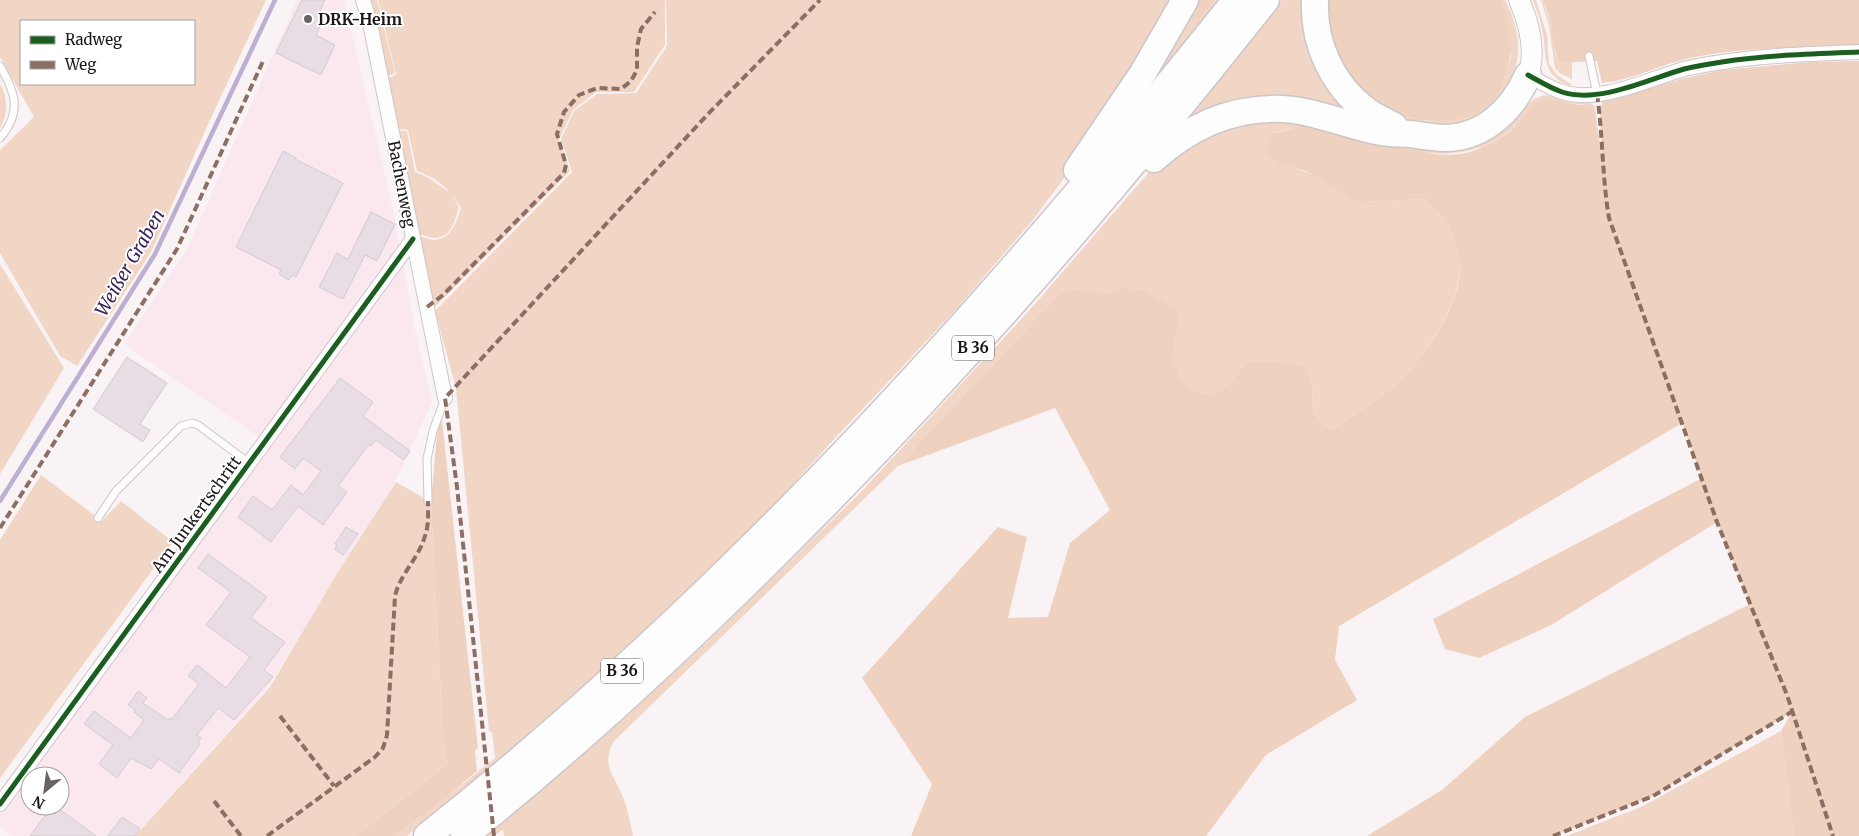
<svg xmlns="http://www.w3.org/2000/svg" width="1859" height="836" font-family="Merriweather,serif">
  <rect width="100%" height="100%" fill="#faf3f5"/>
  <path fill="#fbe8ee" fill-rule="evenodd" d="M297,0H344L394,214L416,334L432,402L396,480L269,686L134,836H12L0,827V813L272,446L124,344L187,249ZM30,776H60V806H30Z"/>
  <g fill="#f1d6c6" fill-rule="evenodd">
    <path d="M0,0H266L210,120L151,252L77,366L60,356L0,253V150L34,117L0,57ZM21,21H194V84H21Z"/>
    <polygon points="365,0 377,0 395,73 387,77"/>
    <path d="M378,0H665V45L634,92H596L573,110L559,140L570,171L434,308L419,236C424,237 430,240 435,240C452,238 457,221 461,208C449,188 438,179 417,171L408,130L398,129L388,79L396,74Z"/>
    <polygon points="666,0 1180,0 1077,161 1032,221 959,306 891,379 836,437 777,502 681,599 586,686 407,836 395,836 447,797 495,758 492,732 489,731 456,388 435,311 572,172 561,139 574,111 597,94 636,93 667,46"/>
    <polygon points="1193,0 1200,19 1215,0 1220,0 1163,73 1126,112"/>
    <polygon points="1282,0 1309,0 1354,109 1322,110 1178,129"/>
    <path d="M1500,0H1505C1520,30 1525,58 1506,88C1500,98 1494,106 1484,113C1476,118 1466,124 1456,126C1438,128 1408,122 1391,117L1388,110L1406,116L1428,121L1445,120L1462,117L1481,110L1496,97L1505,77L1511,57Z"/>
    <path d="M1533,0H1536L1547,35L1549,64L1557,75L1571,84L1570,86C1542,75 1547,59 1543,34C1541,22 1537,11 1533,0Z"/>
    <polygon points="1541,0 1543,0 1544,3 1554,38 1555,52 1559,63 1572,62 1572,79 1561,74 1555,68 1549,26"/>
    <path d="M0,84C8,97 8,115 0,128Z"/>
    <path d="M1547,95L1571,101H1589L1595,107L1602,160L1587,105L1566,103L1530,109C1479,179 1400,149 1330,135C1320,133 1310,130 1300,129C1291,128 1279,132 1270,134L1282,165C1299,169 1315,174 1330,184C1341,191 1349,198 1361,202L1425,199C1431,204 1437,209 1441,215C1449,224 1458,249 1460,261C1464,295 1428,353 1405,376C1383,398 1355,414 1331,431L1313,412L1312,383L1249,361L1224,388L1212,396L1191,390L1180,377L1172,356L1179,324L1123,288L1106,294H1059L898,466L614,741C600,765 615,776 623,797C628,809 630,823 633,836H504L503,830L493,836H485L629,714L706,643L860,493L1027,313L1156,164L1241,116L1498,134C1506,128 1513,123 1519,115C1529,104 1532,97 1547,95Z"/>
    <path d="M398,131H407L415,172L427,177L451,193L459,207C455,220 451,238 435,238C430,238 423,235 418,234Z"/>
    <polygon points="0,264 64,368 0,474"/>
    <polygon points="41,475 102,521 121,501 173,542 0,778 0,540"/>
    <polygon points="396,482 431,502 443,739 448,764 356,836 135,836 270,687 338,572"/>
    <polygon points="1781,731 1794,836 1566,836 1641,807"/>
  </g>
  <g fill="#eed1bf">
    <polygon points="1197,0 1215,0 1200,19 1189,18"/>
    <path d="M1325,0H1500C1510,21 1514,48 1507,70C1504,81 1499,96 1490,104C1464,127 1418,124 1389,110C1368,100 1350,79 1339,59C1330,42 1328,19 1325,0Z"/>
    <path d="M1543,0H1859V45C1802,49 1742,46 1686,59C1657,66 1632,80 1602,83L1597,61L1559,63C1552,43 1552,20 1543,0Z"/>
    <path d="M1859,61V836H1794L1781,731L1792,712L1653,796L1553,836H1367L1442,790L1525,717L1750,604L1717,522L1551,625L1479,658L1445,649L1433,619L1702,478L1682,423L1339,626L1335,660L1357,700L1266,755L1206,836H911L932,784L862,678L998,527L1027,537L1008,618L1048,617L1070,543L1110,510L1055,408L898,466L1059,294L1069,289L1106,294L1123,288L1144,291L1176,310L1179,324L1172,356L1180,377L1191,390L1212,396L1224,388L1249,361L1271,362L1304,366L1312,383L1313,412L1331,431C1355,414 1383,398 1405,376C1428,353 1465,295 1460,261C1458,249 1449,224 1441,215C1436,209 1430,204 1425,199L1361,202L1351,199L1329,184L1306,171L1282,165L1267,155L1270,134L1298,128L1301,124C1326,130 1351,136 1375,141C1406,149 1442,161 1473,151C1486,146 1499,140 1510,131C1520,124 1531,102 1542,100C1557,98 1572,106 1587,105L1593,110L1602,156L1600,112L1603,98L1622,97L1681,79L1722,70L1810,62Z"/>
    <polygon points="442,421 478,748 475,750 477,771 447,797 395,836 356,836 448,764 443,739 431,502 437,434 438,425"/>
  </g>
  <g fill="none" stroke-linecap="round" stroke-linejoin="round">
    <polyline stroke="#bcafd2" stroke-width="4.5" points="0,501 155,254 275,0"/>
  </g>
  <g fill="#e8dde5" stroke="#d1cccf">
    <polygon points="302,0 325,0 320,11 326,14 316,35 335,45 321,75 276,53"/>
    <polygon points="283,151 296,158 295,159 343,183 296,277 292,275 289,280 279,274 281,270 236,247"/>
    <polygon points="371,212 395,224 377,261 365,255 343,299 319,287 337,253 348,259"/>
    <polygon points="127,357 167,383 140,424 150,430 143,442 93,409"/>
    <polygon points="340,378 373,402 363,416 410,451 404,460 376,440 371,446 369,444 338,486 347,492 323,525 298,506 271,542 238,517 253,496 272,510 291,485 303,495 321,471 303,458 295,469 280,457"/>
    <polygon points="346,527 358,534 343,555 335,549 337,545 335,544"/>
    <polygon points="208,554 267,597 251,618 285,642 264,670 273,677 234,720 218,708 197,735 201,738 198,742 200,744 179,773 159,759 151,769 131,758 117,778 99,764 113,745 84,724 94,711 131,738 144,720 134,712 135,710 128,705 138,691 147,698 143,703 168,720 170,718 172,719 199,684 188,676 197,665 226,688 250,657 206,625 231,592 198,568"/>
    <polygon points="52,806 55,806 96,836 30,836"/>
    <polygon points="122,817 140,829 135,836 108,836"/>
  </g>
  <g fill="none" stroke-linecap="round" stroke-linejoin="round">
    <g stroke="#cdc6c8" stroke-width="9">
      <g id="lane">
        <polyline points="1589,56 1597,94"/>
        <path d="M0,66C16,93 22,113 0,138"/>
        <polyline points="428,501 427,459 433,431 445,398"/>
        <polyline points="98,518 116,491 181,426 192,423 198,425 249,463"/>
      </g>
    </g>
    <g stroke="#cdc6c8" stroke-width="16">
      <g id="street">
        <polyline points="363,0 370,23 445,398"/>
        <path d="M1528,75C1539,81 1550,88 1562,92C1599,104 1649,79 1684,69C1697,66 1709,64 1722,62C1767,55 1814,54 1859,52"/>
        <polyline points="0,804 413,239"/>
      </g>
    </g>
    <g stroke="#cdc6c8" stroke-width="22">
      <path id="secondary" d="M1519,0C1529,23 1537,50 1528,75"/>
    </g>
    <g stroke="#cdc6c8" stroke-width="29">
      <g id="highway">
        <path d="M1315,0C1313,43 1332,85 1367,111C1375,117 1385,121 1394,126"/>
        <path d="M1154,159C1187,129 1224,110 1270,109C1309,107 1343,125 1381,132C1391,134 1401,133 1411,134C1423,136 1434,138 1446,138C1485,137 1513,109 1528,75"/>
        <polyline points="1077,170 1143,73 1185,0"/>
        <path d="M427,836C733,593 993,304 1236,0"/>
        <path d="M464,836C592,734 710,622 825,505C982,345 1127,176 1266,0"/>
      </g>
    </g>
    <use href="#lane" stroke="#fefdfe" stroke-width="7"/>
    <use href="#street" stroke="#fefdfe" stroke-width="14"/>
    <use href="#secondary" stroke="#fefdfe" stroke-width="20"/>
    <use href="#highway" stroke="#fefdfe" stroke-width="26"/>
    <g stroke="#8d6e63" stroke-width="4" stroke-dasharray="8 4" stroke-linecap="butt">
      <path d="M1597,94C1603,135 1602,177 1609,218L1717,522L1787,695L1833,836"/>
      <polyline points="427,307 443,295 564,173 566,165 557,134 564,112 579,95 597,88 621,89 631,81 637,70 637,47 641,29 655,12"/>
      <polyline points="0,528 177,249 264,59"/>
      <polyline points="280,716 334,786"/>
      <polyline points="214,801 241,836"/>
      <path d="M267,836L375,757L383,748L387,735L395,596C400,574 419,558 425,536C429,525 428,512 428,501"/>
      <polyline points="494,836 457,487 445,398 708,114 820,0"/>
      <polyline points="1553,836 1653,796 1793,711"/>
    </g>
    <g stroke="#fff" stroke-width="8">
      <g id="cycleway">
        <path d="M1528,75C1539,81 1550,88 1562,92C1599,104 1649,79 1684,69C1697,66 1709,64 1722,62C1767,55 1814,54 1859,52"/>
        <polyline points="0,804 413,239"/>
      </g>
    </g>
    <use href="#cycleway" stroke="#1b5e20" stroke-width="5"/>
  </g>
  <circle fill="#6a6365" stroke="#fff" stroke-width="2" cx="308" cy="19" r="5"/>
  <g text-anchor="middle" stroke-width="4" stroke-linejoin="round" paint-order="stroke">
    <g fill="#fff" stroke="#605b5d" stroke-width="1">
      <rect x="952" y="335.5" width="42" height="25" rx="4"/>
      <rect x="601" y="658.5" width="42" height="25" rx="4"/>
    </g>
    <g font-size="15" font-weight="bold" fill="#1c1517">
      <text x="973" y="353">B 36</text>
      <text x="622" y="676">B 36</text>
    </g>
    <g font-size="16" font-weight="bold" fill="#1c1517" stroke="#fff" text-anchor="start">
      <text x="318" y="25">DRK-Heim</text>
    </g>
    <g font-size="16" fill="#1c1517" stroke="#fff">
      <text transform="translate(402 184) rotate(79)" y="6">Bachenweg</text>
      <text transform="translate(196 514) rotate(-54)" y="6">Am Junkertschritt</text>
    </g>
    <g font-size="18" font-style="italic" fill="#39215c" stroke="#fff">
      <text transform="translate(130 263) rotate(-60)" y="6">Weißer Graben</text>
    </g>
  </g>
  <rect x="20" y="20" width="175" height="65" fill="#ffffff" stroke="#a4a1a2"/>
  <rect x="30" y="36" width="25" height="8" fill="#1b5e20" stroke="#a4a1a2"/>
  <text x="65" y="45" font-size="15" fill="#1c1517">Radweg</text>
  <rect x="30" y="61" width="25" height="8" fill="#8d6e63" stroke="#a4a1a2"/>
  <text x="65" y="70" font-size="15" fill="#1c1517">Weg</text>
  <g transform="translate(45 791) rotate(209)"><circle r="24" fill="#ffffff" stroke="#a4a1a2"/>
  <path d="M0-4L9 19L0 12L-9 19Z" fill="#6a6365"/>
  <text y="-8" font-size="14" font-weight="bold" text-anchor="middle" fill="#1c1517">N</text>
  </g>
</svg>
